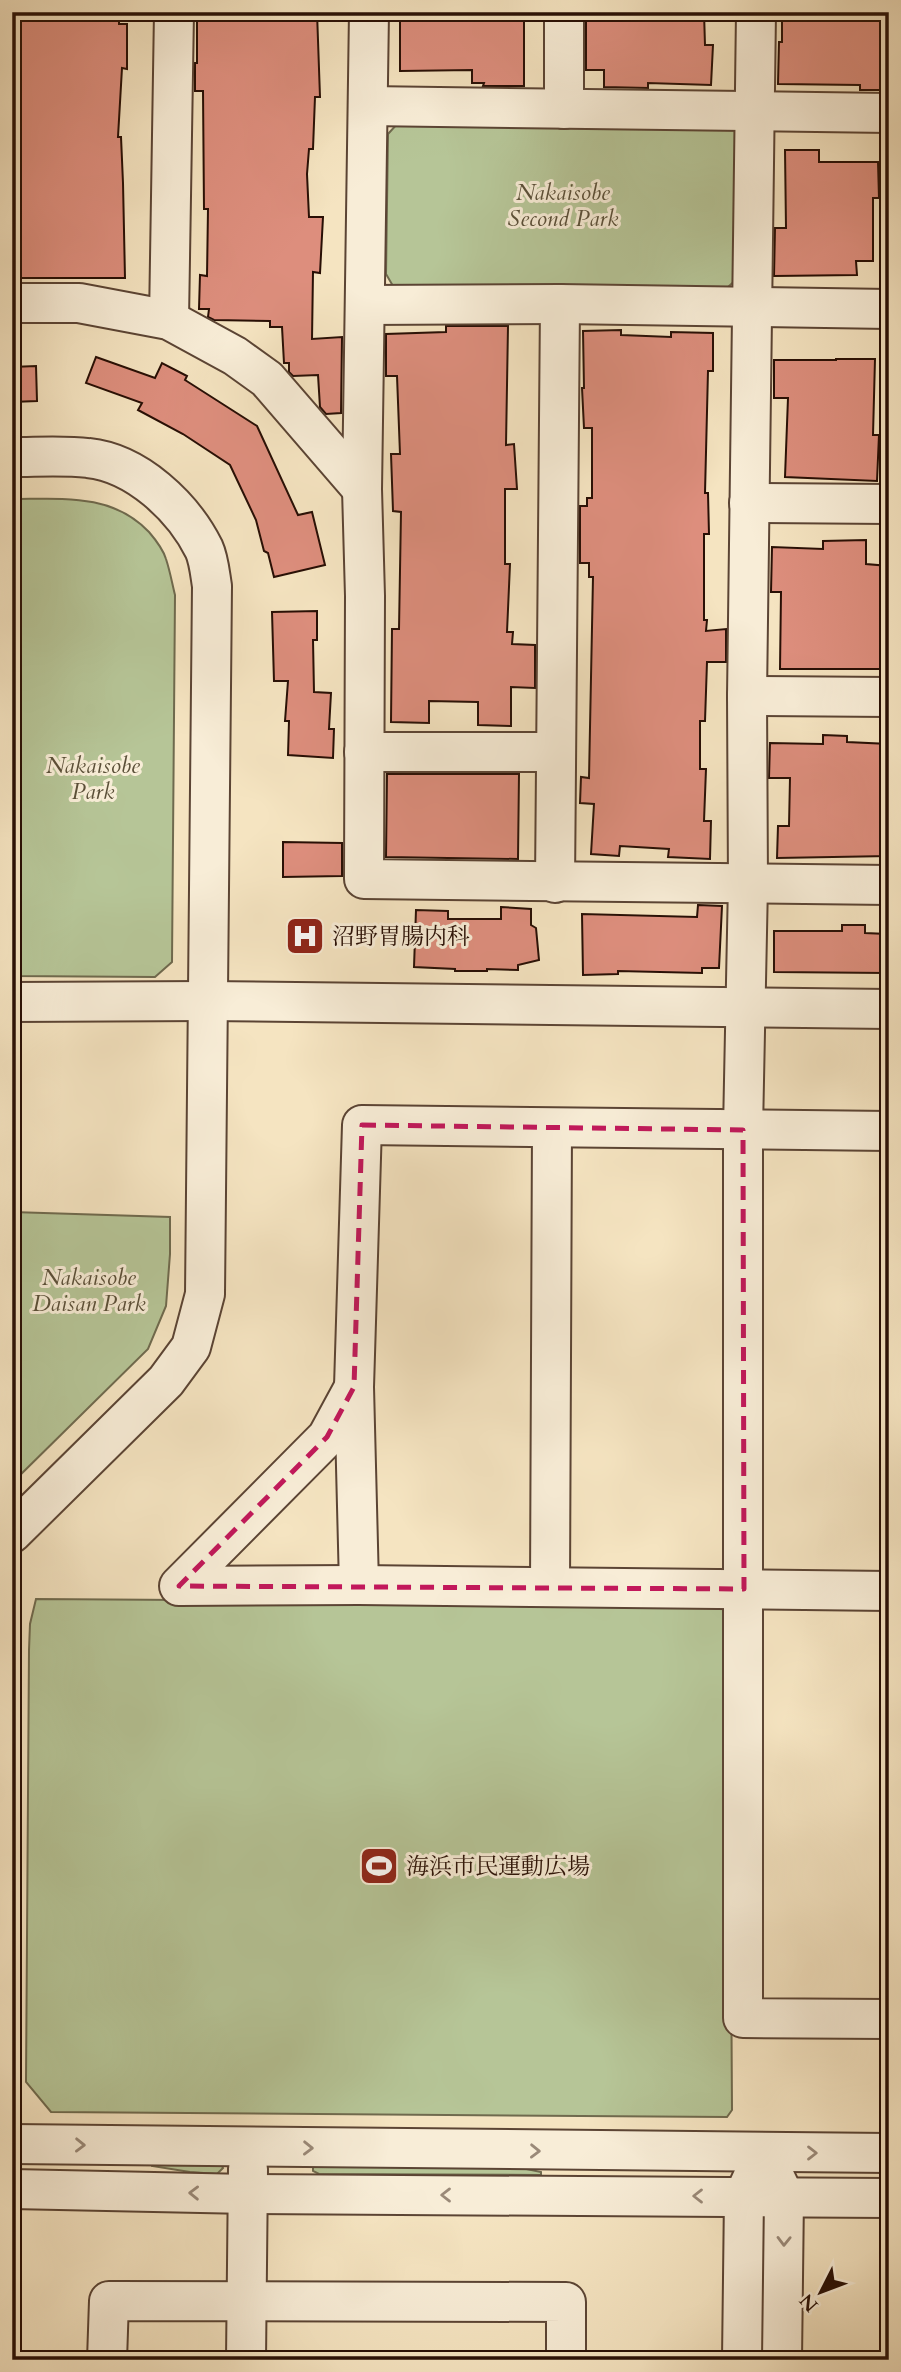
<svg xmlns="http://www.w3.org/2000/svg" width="901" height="2372" font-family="Cardo,'Noto Serif JP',serif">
  <rect width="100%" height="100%" fill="#f5e4c1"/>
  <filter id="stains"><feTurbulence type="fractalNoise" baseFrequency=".00286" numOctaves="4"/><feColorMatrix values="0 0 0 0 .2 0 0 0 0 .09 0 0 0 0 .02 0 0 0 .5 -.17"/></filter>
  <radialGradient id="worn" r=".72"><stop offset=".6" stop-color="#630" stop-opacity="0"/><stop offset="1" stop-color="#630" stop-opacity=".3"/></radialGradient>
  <g fill="#b6c597" stroke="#6f6a4e" stroke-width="2">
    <polygon points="398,123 730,126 740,135 739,277 728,287 393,286 386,274 388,134"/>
    <path d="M12,499C62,499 112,493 149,532C155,539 163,549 166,559C170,571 172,583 175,595L172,962L155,977L12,976Z"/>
    <polygon points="12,1212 170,1217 170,1254 166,1306 148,1349 12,1483"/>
    <polygon points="36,1599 719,1604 729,1614 732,2110 727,2117 51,2112 26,2082 29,1650 30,1624"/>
    <polygon points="152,2162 221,2164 223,2168 217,2174 190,2172 152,2166"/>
    <polygon points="316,2165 507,2165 541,2172 541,2175 319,2174 313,2171 313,2167"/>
  </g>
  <g fill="#dd8e7d" stroke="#280f05" stroke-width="2">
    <polygon points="12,12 119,12 119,24 127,24 127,69 122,68 118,137 121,137 123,183 125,278 12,278"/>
    <polygon points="197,12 317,12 320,97 315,97 313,149 309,149 307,174 309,217 323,217 320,273 313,272 312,339 342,337 341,413 326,414 320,407 318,375 293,376 289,372 289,363 284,363 282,327 270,327 270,321 214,320 208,317 209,309 199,309 200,275 207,276 208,209 204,209 203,91 195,91 195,63 197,63"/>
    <polygon points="400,12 524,12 524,86 483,86 484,83 472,83 472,70 400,71"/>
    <polygon points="586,12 704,12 705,45 713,45 711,85 648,83 648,88 604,87 604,70 586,70"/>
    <polygon points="782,12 889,12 889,84 885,84 885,90 860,90 860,85 778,84 779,42 782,42"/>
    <polygon points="785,150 819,150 819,162 878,162 879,198 873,198 873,261 856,261 857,275 774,276 775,228 786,228"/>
    <polygon points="446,326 508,326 506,445 514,444 517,489 505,489 505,564 510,564 507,632 513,632 512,644 535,645 535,688 511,687 511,726 478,725 478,702 429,701 429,723 391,722 392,629 399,629 401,512 393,511 391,454 400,454 397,376 386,376 386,334 446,332"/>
    <polygon points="621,330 621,335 671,337 671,332 713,333 713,371 708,371 705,493 708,493 709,534 704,534 704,620 707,620 706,631 726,629 726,662 707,662 705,721 700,721 700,769 706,769 704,821 711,821 710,859 668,857 669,849 620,846 619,856 591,854 594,804 580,803 581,777 589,778 593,577 589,577 589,563 580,563 580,506 587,506 587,498 592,498 592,428 584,428 582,388 584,388 583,331"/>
    <polygon points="96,357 155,378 162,363 187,376 185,380 257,426 298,515 312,512 325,565 274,577 268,553 264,551 256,520 230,465 183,434 138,410 142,403 86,383"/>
    <polygon points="836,359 875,359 873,435 879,435 877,481 785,477 788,398 774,398 774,360 836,360"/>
    <polygon points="36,366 37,401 12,402 12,367"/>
    <polygon points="866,540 866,564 889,566 889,669 780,669 781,592 771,592 772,547 823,549 823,541"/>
    <polygon points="317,611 317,640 313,640 314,692 331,693 329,729 334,729 333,758 288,755 289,721 285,721 288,681 274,681 272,612"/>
    <polygon points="823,735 847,736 847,742 889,744 889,856 777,858 778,826 789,826 790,778 769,778 770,743 823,744"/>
    <polygon points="387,774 519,774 518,859 386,857"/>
    <polygon points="283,842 342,843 342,876 283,877"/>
    <polygon points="698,905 722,906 719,968 702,968 702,973 618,971 618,974 583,975 582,914 697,917"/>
    <polygon points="501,907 531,909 531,925 536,928 539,960 518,965 518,970 487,969 487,971 455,971 455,969 414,967 416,910 448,911 448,919 501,919"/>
    <polygon points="842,925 865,925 865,933 887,934 886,973 774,972 774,931 842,931"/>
  </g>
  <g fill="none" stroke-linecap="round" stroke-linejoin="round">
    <g stroke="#5b4434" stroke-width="42">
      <g id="minor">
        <polyline points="369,12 362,489 365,596 364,879 889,885"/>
        <polyline points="756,12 747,696 748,883 743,1130 743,2018 889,2019"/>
        <polyline points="368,106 889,113"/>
        <polyline points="564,109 564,12"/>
        <polyline points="12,303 79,303 169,320 235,356 267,379 362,489"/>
        <polyline points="366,305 560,304 889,309"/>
        <polyline points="169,320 174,12"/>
        <path d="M12,457C37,457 64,455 88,458C137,463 183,507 204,549C209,560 210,574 212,586L205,1294L191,1347L166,1381L12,1533"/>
        <polyline points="749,503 889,504"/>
        <polyline points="747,696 889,697"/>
        <polyline points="364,752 556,752"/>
        <polyline points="555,883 560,304"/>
        <polyline points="12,1002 207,1001 889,1009"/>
        <polyline points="353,1389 327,1437 179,1586 359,1585 889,1591"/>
        <polyline points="359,1585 354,1387 362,1125 889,1131"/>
        <polyline points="550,1587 552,1128"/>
        <polyline points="12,2144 889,2153"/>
        <polyline points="773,2173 784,2196 782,2360"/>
        <polyline points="12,2189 248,2194 889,2198"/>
        <polyline points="107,2360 109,2301 566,2302 566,2360"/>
        <polyline points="246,2360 248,2169"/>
        <polyline points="742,2360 744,2196 755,2172"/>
      </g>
    </g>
    <use href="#minor" stroke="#f8edd7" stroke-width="38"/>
  </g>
  <defs><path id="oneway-chevron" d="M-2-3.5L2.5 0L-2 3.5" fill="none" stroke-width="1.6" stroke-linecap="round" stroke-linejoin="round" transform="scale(1.75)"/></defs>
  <g stroke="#9a8978">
    <use href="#oneway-chevron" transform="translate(80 2145) rotate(1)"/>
    <use href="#oneway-chevron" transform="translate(308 2148) rotate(1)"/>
    <use href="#oneway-chevron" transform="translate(535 2151) rotate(1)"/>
    <use href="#oneway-chevron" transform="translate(812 2153)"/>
    <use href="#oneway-chevron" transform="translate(194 2193) rotate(-179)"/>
    <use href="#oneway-chevron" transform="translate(446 2195) rotate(-180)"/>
    <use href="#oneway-chevron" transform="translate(698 2196) rotate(-180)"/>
    <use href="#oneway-chevron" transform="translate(784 2241) rotate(91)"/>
  </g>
  <path fill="none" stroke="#c2185b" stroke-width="5" stroke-dasharray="14 9" stroke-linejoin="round" d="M362,1125L743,1130L744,1589L179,1586L327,1437L354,1387Z"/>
  <defs>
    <g id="hospital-square" transform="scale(2.0125)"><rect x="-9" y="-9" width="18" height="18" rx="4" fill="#8f2418" stroke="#f8edd7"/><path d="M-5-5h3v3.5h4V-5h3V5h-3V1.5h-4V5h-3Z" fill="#fff"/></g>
    <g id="stadium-square" transform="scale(2.0125)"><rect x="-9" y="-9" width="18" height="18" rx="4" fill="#8f2418" stroke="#f8edd7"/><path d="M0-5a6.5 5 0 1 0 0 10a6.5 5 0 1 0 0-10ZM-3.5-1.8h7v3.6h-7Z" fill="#fff"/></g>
  </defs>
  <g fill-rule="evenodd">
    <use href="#hospital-square" x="305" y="936"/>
    <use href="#stadium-square" x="379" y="1866"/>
  </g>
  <g text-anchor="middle" stroke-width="6" stroke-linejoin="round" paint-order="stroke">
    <g font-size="23" font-style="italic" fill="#5a4f38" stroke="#f8edd7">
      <text x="563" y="200">Nakaisobe<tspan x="563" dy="26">Second Park</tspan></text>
      <text x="93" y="773">Nakaisobe<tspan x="93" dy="26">Park</tspan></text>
      <text x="89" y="1285">Nakaisobe<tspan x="89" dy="26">Daisan Park</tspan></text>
    </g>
    <g font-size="23" fill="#280f05" stroke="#f8edd7" text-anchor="start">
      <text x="332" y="944">沼野胃腸内科</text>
      <text x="406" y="1874">海浜市民運動広場</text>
    </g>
  </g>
  <rect width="901" height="2372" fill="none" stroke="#f5e4c1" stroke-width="42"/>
  <rect x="14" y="14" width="873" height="2344" fill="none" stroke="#280f05" stroke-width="3.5"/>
  <rect x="21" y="21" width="859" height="2330" fill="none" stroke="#280f05" stroke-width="2"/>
  <g transform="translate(821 2292) rotate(228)" stroke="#f8edd7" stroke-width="5" paint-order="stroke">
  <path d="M0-5L12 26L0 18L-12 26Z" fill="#280f05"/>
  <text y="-10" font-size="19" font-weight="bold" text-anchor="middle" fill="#280f05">N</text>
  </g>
  <rect width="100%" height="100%" filter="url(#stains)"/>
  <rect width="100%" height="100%" fill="url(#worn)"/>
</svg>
